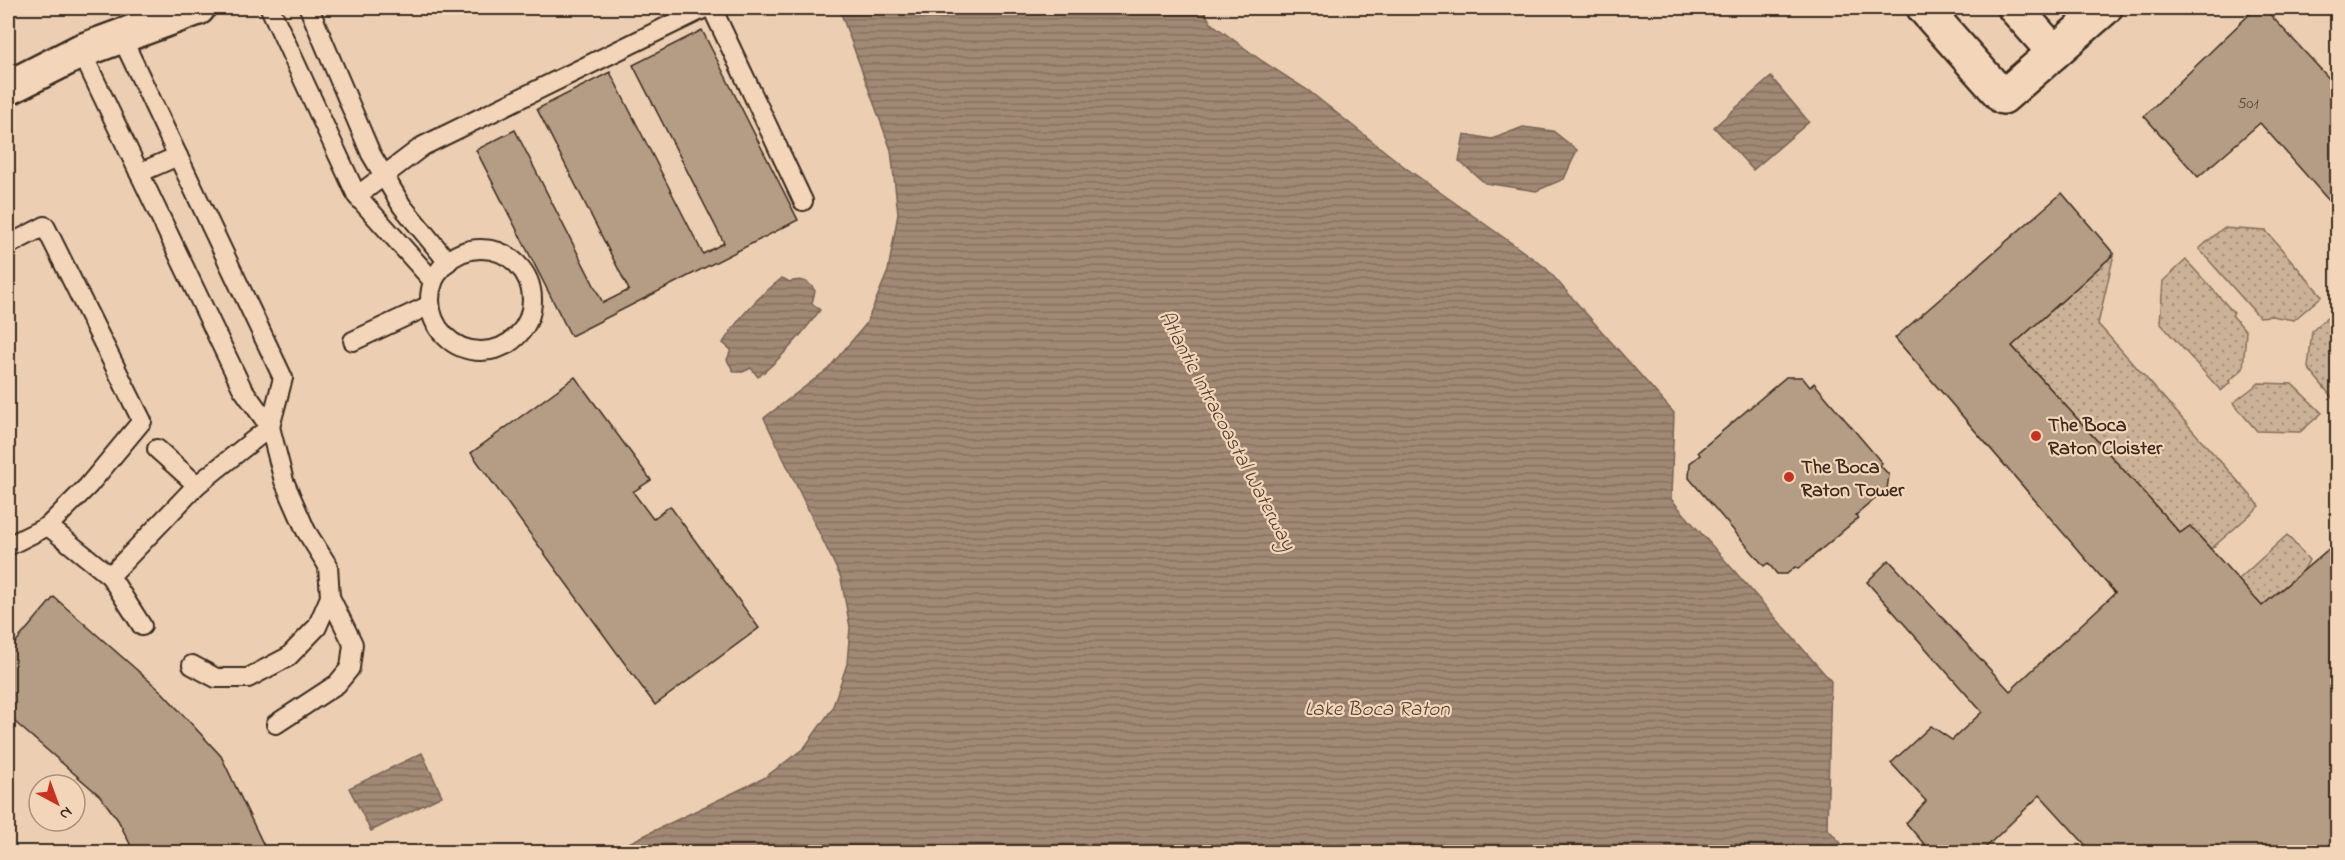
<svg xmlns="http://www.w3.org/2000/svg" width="2345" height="860" font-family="'Indie Flower',sans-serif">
  <defs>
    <pattern id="green-dots" width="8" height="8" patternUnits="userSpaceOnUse" patternTransform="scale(1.5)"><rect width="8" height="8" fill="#cbb197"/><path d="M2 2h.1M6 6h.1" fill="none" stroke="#a6907b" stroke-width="1.8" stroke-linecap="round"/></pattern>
    <pattern id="water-rules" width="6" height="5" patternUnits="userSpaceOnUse" patternTransform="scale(1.5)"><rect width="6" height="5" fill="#a18974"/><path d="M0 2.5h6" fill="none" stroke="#84705f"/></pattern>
  </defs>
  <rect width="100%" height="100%" fill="#eccfb3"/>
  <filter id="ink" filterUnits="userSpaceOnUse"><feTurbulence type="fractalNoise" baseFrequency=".0167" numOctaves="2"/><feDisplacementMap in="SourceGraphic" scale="12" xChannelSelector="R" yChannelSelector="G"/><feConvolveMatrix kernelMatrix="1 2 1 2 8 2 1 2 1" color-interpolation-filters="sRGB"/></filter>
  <g filter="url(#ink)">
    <g fill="url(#green-dots)" stroke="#836e5a" stroke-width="1.5">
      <polygon points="2223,228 2266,231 2322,296 2294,320 2271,316 2259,317 2199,249"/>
      <polygon points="2114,254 2098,324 2260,506 2211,549 2190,526 2180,533 2012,346"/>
      <polygon points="2186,260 2234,313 2232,315 2246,331 2243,369 2229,381 2230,383 2221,391 2160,323 2163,281"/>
      <polygon points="2336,310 2338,312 2338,399 2335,401 2308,368 2312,331"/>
      <polygon points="2259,383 2292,384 2322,413 2300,432 2257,431 2233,403"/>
      <polygon points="2287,535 2309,560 2303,571 2262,606 2238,580"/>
    </g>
    <g fill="url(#water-rules)" stroke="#786352" stroke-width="1.5">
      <polygon points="839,8 1202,8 1211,23 1262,61 1309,91 1406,168 1545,267 1674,413 1671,499 1831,681 1827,828 1849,852 610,852 764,778 804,748 832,709 847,664 850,627 841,578 764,418 828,369 866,324 888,271 898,214 891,150"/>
      <polygon points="1771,77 1809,122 1753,170 1714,127"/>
      <polygon points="1523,127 1553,131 1577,150 1564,179 1536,191 1485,183 1459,161 1464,134 1492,139"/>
      <path d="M782,278L790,282C801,278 809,280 815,291L812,303L820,310C801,336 783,357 758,377L751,368L743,372H734L727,360L731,350L723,343C739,316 758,297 782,278Z"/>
      <polygon points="422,753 442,796 371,831 349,788"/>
    </g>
    <g fill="#b49c85" stroke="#3b2a1e" stroke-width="1.5">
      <polygon points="2256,8 2264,8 2338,88 2338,211 2260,123 2198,177 2144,116"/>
      <polygon points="702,30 798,220 571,336 476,150 515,130 603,303 629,290 537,109 610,72 703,254 724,243 633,65"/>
      <polygon points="2062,193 2114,254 2012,346 2180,533 2190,526 2262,606 2338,541 2338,852 2092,852 2040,795 1981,852 1931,852 1906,823 1926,801 1891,763 1931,726 1952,740 1982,712 1867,582 1889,560 2010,691 2115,593 1895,338"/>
      <polygon points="575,377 651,480 633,492 653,519 670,506 759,628 655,705 471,453"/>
      <polygon points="1786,377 1802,377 1810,387 1814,383 1882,463 1880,465 1889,475 1887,489 1856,515 1858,518 1798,569 1795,567 1787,574 1777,574 1768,563 1764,566 1689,478 1690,463 1700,455 1698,452"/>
      <polygon points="54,597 163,693 221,756 267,852 134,852 118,820 100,796 8,716 8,651"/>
    </g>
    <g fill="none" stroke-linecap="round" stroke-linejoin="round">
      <g stroke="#3b2a1e" stroke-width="22">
        <g id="lane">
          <polyline points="270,8 357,196 433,281"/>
          <polyline points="309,8 371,154 402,206 448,262"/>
          <polyline points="712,8 803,201"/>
          <polyline points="81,51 242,388 270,427 284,481 306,531 328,566 330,597 317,627 288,657 248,678 216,678 192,665"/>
          <polyline points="139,173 178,156"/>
          <polyline points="357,196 423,146 705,8"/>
          <polyline points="8,245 45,226 142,421 88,486 48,526 8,546"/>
          <circle cx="481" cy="300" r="51"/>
          <polyline points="353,341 430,305"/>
          <polyline points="157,449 197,485"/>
          <polyline points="48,526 110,576 197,485 270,427 283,378 121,36"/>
          <polyline points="110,576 142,626"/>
          <polyline points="276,724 337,684 350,668 353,644 330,597"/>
        </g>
      </g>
      <g stroke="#3b2a1e" stroke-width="38">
        <g id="street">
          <polyline points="1924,8 2003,97 2105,8"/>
          <polyline points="2015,8 2054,52"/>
        </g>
      </g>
      <g stroke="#3b2a1e" stroke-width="38">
        <polyline id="secondary" points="8,88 81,51 198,8"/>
      </g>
      <use href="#lane" stroke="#f3d6b9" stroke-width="18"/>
      <use href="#street" stroke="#f3d6b9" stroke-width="33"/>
      <use href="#secondary" stroke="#f3d6b9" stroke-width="33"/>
    </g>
  </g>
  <g fill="#c8321e" stroke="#f3d6b9" stroke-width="2">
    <circle cx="2036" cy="436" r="6"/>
    <circle cx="1789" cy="477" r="6"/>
  </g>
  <g text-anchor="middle" stroke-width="4.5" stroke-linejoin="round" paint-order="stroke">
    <g font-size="16" fill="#594638">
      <text x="2248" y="108">501</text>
    </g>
    <g font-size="20" font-weight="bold" fill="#3b2a1e" stroke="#f3d6b9" text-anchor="start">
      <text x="2048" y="431">The Boca<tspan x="2048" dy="23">Raton Cloister</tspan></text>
      <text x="1801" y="473">The Boca<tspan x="1801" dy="23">Raton Tower</tspan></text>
    </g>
    <g font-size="21" font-style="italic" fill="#544234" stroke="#f3d6b9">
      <text transform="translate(1228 430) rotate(62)" y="7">Atlantic Intracoastal Waterway</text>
      <text x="1377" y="715">Lake Boca Raton</text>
    </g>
  </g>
  <rect width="2345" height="860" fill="none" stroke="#f3d6b9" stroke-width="30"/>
  <rect x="15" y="15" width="2315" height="830" fill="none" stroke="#3b2a1e" stroke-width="2" filter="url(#ink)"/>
  <g transform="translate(57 803) rotate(139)"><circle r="28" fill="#f3d6b9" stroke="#a9917b" stroke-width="1.5"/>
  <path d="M0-4.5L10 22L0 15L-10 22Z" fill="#c8321e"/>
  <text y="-9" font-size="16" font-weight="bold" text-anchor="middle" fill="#3b2a1e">N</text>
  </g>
</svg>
